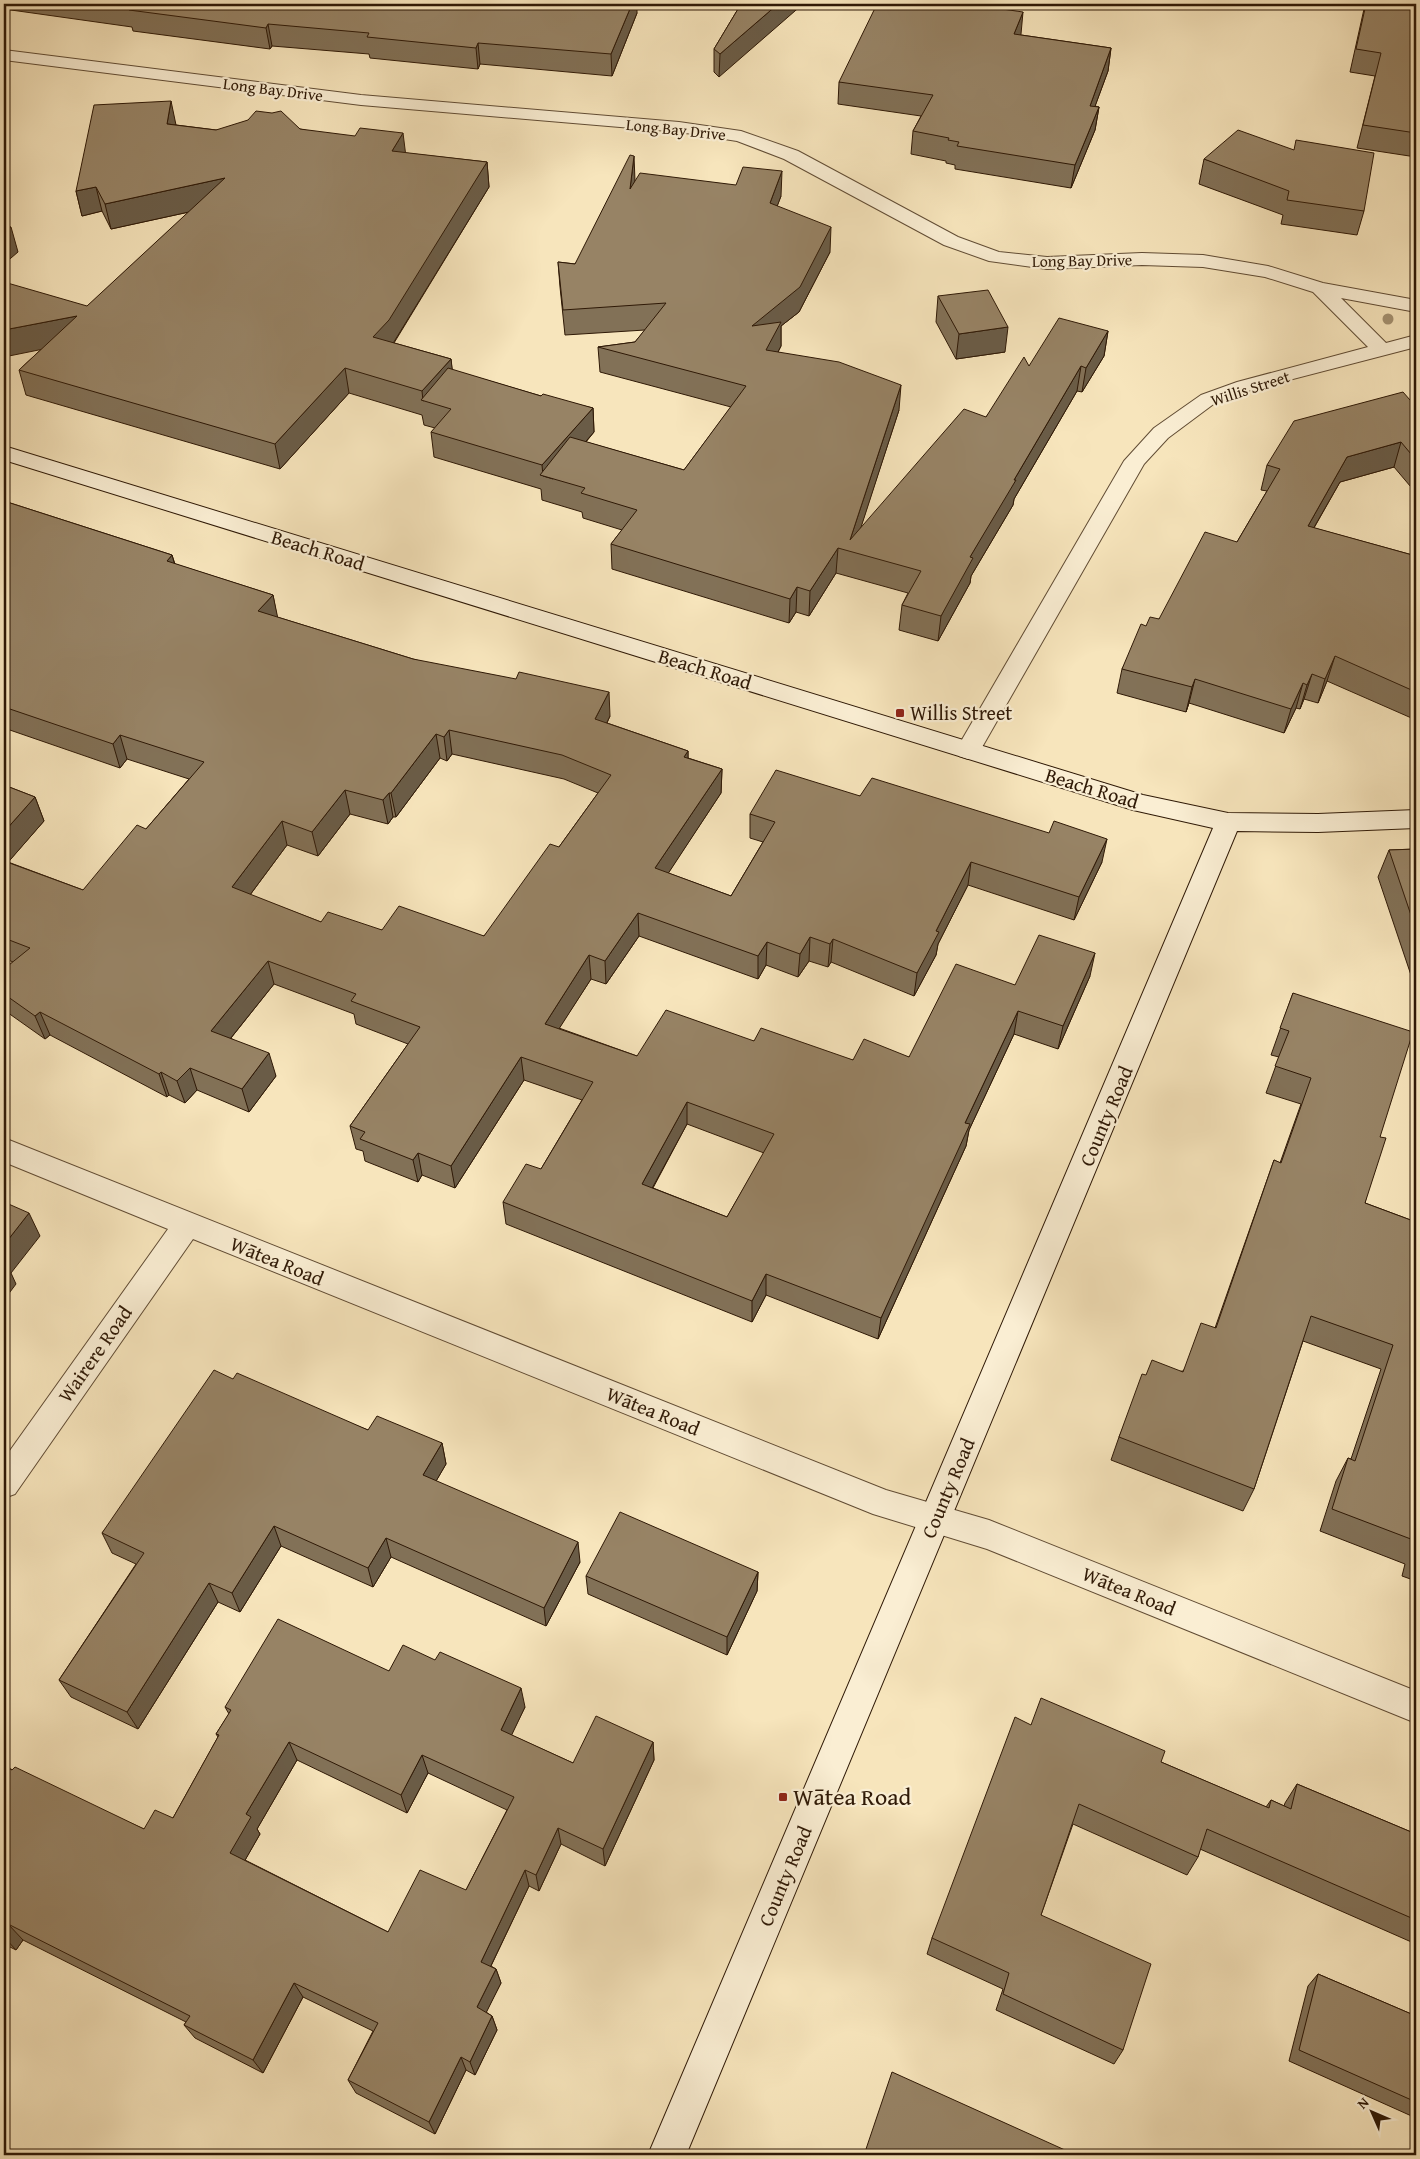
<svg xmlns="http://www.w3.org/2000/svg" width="1420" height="2159" font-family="'Gentium Book Plus',serif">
  <rect width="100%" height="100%" fill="#f7e5bc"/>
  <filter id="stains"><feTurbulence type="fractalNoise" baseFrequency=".004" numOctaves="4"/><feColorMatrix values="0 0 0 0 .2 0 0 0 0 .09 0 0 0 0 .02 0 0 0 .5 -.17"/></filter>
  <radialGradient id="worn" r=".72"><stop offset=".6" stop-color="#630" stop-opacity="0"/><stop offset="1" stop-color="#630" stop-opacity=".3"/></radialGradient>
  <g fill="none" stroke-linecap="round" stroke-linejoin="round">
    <g stroke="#614c34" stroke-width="2">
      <g id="street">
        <polygon points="4,50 361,95 679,122 741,131 798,151 958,237 999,252 1047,257 1142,253 1203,255 1268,266 1323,283 1416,300 1416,312 1341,298 1386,343 1416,335 1416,347 1251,390 1215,403 1168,438 1144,464 977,756 968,759 959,756 956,750 1124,461 1154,428 1201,395 1237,382 1368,347 1313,292 1265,277 1203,267 1142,265 1047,269 989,261 944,245 784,159 737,141 679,132 361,105 4,60"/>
        <polygon points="4,1138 886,1490 989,1520 1416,1691 1416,1723 987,1549 873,1514 193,1239 15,1494 4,1498 4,1459 168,1229 4,1162"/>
      </g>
    </g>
    <g stroke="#2f1906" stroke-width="2">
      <polygon id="secondary" points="4,446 1143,795 1228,813 1318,814 1416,810 1416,828 1318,832 1237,831 686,2155 648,2155 1213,828 1133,810 4,460"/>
    </g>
    <use href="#street" fill="#faeed3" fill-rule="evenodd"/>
    <use href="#secondary" fill="#faeed3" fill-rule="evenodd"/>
  </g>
  <circle fill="#a49171" cx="1388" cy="319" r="5.5"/>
  <g fill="#827157" stroke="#2f1906" fill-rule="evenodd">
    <polygon points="4,4 632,4 637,13 612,76 480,64 478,69 370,58 369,54 272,46 270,49 133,31 132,27 4,9"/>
    <polygon points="741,4 719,77 714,72 714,49"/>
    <polygon points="1341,4 1416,4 1416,157 1357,148 1375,76 1350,72 1364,9 1341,6"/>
    <polygon points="1021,35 1111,48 1108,71 1095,106 1099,107 1095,130 1071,188 955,169 955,165 946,163 946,161 911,154 913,131 921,116 838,104 839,82"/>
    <polygon points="176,125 216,130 300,129 405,153 487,162 489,187 394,343 451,359 452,370 541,396 593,408 594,432 586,442 684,470 731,407 600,372 598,347 635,342 645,330 565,335 560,287 558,262 575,264 634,182 781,196 777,206 830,252 799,312 781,326 781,346 778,352 899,410 860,529 986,417 1029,366 1108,331 1104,356 1082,392 1077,391 1014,499 1013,505 971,576 970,583 938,641 899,630 902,605 908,593 836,573 809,616 796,612 789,623 612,569 611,544 622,530 583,518 582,512 542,500 541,489 434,457 431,432 435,428 424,425 422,415 349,393 280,469 26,395 19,370 189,212 111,229 102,211 82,216 76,191"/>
    <polygon points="1204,159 1364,211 1357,235 1281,224 1283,215 1199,184"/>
    <polygon points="938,296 1005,352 956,359 936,322"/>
    <polygon points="1416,398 1416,493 1394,467 1340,482 1314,528 1416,556 1416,720 1327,681 1318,703 1304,699 1300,709 1296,708 1284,733 1189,703 1186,712 1117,693 1122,669 1146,626 1159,619 1237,542 1267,491 1261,490 1267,465 1410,400"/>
    <path d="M4,501L172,555L175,564L273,595L277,617L413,659L610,716L607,723L688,751V758L722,769L721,793L668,873L731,896L763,842L750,838V814L860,796L1102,862L1074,920L968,885L938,944L936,955L914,996L831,962L828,967L809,961L798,977L766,965L758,979L639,936L606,984L591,979L559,1028L637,1056L754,1041L853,1060L909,1057L1015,985L1090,976L1058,1049L1014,1034L969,1130L966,1146L878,1339L766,1295L752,1322L506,1224L503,1202L541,1169L582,1100L524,1080L455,1188L422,1175L418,1182L365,1161L363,1151L356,1149L350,1126L408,1044L356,1024L354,1014L274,984L231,1038L276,1076L249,1112L197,1090L185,1103L169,1095L167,1097L50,1035L45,1039L4,1010V969L13,962L4,958V785L35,797L44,821L8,862L83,890L146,829L189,779L127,759L120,768L4,728ZM452,754L564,779L598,793L559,847L484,936L382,930L321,922L250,895L287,845L318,856L350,814L388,824L393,817H396L440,758L447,761ZM687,1124L764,1153L727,1217L653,1188Z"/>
    <polygon points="1416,849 1416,990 1378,877 1389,850"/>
    <polygon points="1293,993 1380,1137 1365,1203 1416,1222 1416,1581 1402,1576 1405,1564 1320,1531 1336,1481 1348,1458 1351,1459 1381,1369 1303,1341 1254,1489 1243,1511 1111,1460 1119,1437 1146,1375 1183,1371 1215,1328 1274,1160 1280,1163 1301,1104 1266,1093 1279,1057 1271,1055"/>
    <polygon points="233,1379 368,1430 442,1443 446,1464 436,1481 580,1562 546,1626 391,1557 373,1587 281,1546 240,1612 218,1602 138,1729 71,1697 59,1680 136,1564 112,1553 102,1533"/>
    <polygon points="758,1572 757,1591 727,1655 588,1594 586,1576"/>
    <path d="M389,1671L525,1707L511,1735L573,1763L653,1742L654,1760L605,1866L561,1844L539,1891L529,1886L491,1966L496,1969L501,1983L486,2012L492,2016L497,2030L475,2075L466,2070L435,2134L356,2093L348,2080L373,2031L303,1997L263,2073L195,2038L184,2025L186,2022L23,1940L16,1950L4,1944V1766L144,1829L173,1818L218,1737L216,1734L229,1714L225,1707ZM297,1760L407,1813L428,1773L507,1810L466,1890L388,1932L245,1860L260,1834L257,1829Z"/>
    <polygon points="1031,1725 1161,1762 1266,1807 1271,1800 1284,1806 1285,1803 1297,1784 1416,1834 1416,1944 1200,1849 1198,1857 1187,1875 1073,1824 1041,1915 1123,2050 1114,2064 996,2010 1003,1989 927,1954 932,1938"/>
    <polygon points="1318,1974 1416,2016 1416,2118 1289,2061 1308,1986"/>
  </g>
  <g fill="#6a5c47" stroke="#2f1906">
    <polygon points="632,4 637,4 637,13 612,76 611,54"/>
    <polygon points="778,4 803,4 719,77 720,54"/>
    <polygon points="1023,12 1021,34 1011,56 1014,34"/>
    <polygon points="268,24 272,46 270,49 266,28"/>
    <polygon points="478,43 480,64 478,69 476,48"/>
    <polygon points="1111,48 1108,71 1087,128 1090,106"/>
    <polygon points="171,101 176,125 167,124"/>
    <polygon points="1099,107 1095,130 1071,188 1075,165"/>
    <polygon points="403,133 406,157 392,151"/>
    <polygon points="634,156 635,181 631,214 630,189"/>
    <polygon points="487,162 489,187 392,345 373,337"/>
    <polygon points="782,171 781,196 769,228 770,203"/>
    <polygon points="225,178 230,203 111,229 105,204"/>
    <polygon points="96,187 102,211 82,216 76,191"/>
    <polygon points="11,227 18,252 4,264 4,233"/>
    <polygon points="831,227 830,252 799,312 781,326 781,346 766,375 752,326"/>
    <polygon points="77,316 83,341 4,357 4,330"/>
    <polygon points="1008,327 1005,352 956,359 959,334"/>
    <polygon points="1108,331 1104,356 1082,392 1086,368"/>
    <polygon points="451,359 454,384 423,401 422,391"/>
    <polygon points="1081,366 1077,391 1014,499 1013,505 971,576 970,583 938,641 941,616 970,557 1014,480"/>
    <polygon points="345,368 349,393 280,469 275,444"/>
    <polygon points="901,385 899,410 853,552 850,540"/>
    <polygon points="593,408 594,432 553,479 543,476 542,465"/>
    <polygon points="1401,442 1394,467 1340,482 1301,550 1308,526 1347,457"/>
    <polygon points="838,548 836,573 809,616 810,591"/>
    <polygon points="172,555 179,580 167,561"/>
    <polygon points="797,587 796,612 789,623 790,599"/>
    <polygon points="273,595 278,619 258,611"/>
    <polygon points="1335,656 1327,681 1318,703 1325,679"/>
    <polygon points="1312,674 1304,699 1300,709 1307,685"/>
    <polygon points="1195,679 1189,703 1186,712 1192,687"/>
    <polygon points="1303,683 1296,708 1284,733 1291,709"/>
    <polygon points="609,692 610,716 597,743 595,719"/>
    <polygon points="449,730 452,754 447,761 444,737"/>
    <polygon points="436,734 440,758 396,817 391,793"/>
    <polygon points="120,735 127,759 120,768 113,744"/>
    <polygon points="688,751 688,775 684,757"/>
    <polygon points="722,769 721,793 656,892 655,868"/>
    <polygon points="345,790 350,814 318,856 312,832"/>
    <polygon points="389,793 393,817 388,824 383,800"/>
    <polygon points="35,797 44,821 4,867 4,832"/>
    <polygon points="282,821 287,845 238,911 232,887"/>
    <polygon points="1107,839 1102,862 1074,920 1079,897"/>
    <polygon points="971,862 968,885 938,944 936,955 914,996 917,973 936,931"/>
    <polygon points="638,913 639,936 606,984 605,961"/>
    <polygon points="810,937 809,961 798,977 800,954"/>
    <polygon points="833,939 831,962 828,967 830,944"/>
    <polygon points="767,942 766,965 758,979 758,956"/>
    <polygon points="1095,953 1090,976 1058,1049 1063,1026"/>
    <polygon points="589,955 591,979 548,1046 545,1024"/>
    <polygon points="268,961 274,984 218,1054 211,1031"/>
    <polygon points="1018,1011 1014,1034 969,1130 966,1146 878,1339 881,1318 965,1123"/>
    <polygon points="40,1012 50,1035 45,1039 35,1016"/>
    <polygon points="269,1053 276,1076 249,1112 242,1089"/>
    <polygon points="521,1057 524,1080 455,1188 451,1166"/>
    <polygon points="190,1068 197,1090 185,1103 177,1081"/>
    <polygon points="161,1072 169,1095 167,1097 159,1074"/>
    <polygon points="687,1102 687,1124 643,1205 642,1184"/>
    <polygon points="418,1153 422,1175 418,1182 413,1160"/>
    <polygon points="29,1213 40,1236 11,1273 16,1284 4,1300 4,1245"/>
    <polygon points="766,1274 766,1295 752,1322 752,1301"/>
    <polygon points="442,1443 446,1464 428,1495 423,1475"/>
    <polygon points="274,1526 281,1546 240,1612 232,1593"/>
    <polygon points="386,1538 391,1557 373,1587 368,1568"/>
    <polygon points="578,1542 580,1562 546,1626 544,1608"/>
    <polygon points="758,1572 757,1591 727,1655 727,1637"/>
    <polygon points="209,1583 218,1602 138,1729 127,1712"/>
    <polygon points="521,1688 525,1707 505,1749 501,1730"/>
    <polygon points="289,1742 297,1760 257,1829 260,1834 240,1869 230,1853 246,1814"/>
    <polygon points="653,1742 654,1760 605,1866 603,1849"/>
    <polygon points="422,1755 428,1773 407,1813 401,1795"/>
    <polygon points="558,1828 561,1844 539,1891 536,1875"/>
    <polygon points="525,1870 529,1886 486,1976 481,1962"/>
    <polygon points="8,1924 23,1940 16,1950 4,1937 4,1932"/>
    <polygon points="496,1969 501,1983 482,2021 477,2007"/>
    <polygon points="294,1983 303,1997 263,2073 253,2060"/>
    <polygon points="492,2016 497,2030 475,2075 470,2062"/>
    <polygon points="461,2057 466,2070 435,2134 429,2122"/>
  </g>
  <g fill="#978365" stroke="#2f1906" fill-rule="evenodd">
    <polygon points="114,4 632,4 611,54 478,43 476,48 367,37 369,33 268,24 266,28 129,10 132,6"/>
    <polygon points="741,4 778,4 720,54 714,49"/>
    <polygon points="877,4 968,4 1023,12 1014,34 1111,48 1090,106 1099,107 1075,165 957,146 959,142 948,140 949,138 913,131 933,95 839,82"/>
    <polygon points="1366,4 1416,4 1416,133 1363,125 1381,53 1356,49"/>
    <polygon points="171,101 167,124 216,130 248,120 256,111 272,113 281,111 300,129 355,136 360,128 403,133 392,151 487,162 389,320 373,337 451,359 422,391 345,368 275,444 19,370 77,316 4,330 4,282 87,306 225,178 105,204 96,187 76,191 94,105"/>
    <polygon points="1238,130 1294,150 1296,140 1374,153 1364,211 1287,200 1289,191 1204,159"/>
    <polygon points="630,155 634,156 630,189 640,173 736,185 743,167 782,171 770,203 831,227 800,287 752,326 781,322 766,350 839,362 901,385 850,540 964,409 986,417 1024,357 1029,366 1059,318 1108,331 1086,368 1081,366 1014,480 1016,480 970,557 973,558 941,616 902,605 921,571 838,548 810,591 797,587 790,599 611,544 637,510 581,493 585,488 540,475 570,437 684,470 746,386 598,347 635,342 666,303 563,310 558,262 575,264"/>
    <polygon points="4,225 11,227 4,233"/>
    <polygon points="988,290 1008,327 959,334 938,296"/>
    <polygon points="448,368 541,396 543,394 593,408 542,465 431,432 451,409 421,400"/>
    <polygon points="1403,392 1410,400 1416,398 1416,460 1401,442 1347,457 1308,526 1416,556 1416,692 1335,656 1325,679 1312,674 1307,685 1303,683 1291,709 1195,679 1192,687 1122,669 1141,624 1146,626 1150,617 1159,619 1205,532 1237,542 1280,469 1267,465 1294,421"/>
    <path d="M4,501L172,555L167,561L273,595L258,611L413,659L516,679L519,672L609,692L595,719L688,751L684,757L722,769L655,868L731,896L775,822L750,814L776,770L860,796L872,778L1049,833L1054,821L1107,839L1079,897L971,862L936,931L939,932L917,973L833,939L830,944L810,937L800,954L767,942L758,956L638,913L605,961L589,955L545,1024L637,1056L666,1010L754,1041L761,1028L853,1060L864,1039L909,1057L956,964L1015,985L1039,935L1095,953L1063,1026L1018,1011L965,1123L970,1124L881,1318L766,1274L752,1301L503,1202L526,1164L541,1169L593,1082L521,1057L451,1166L418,1153L413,1160L360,1139L365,1132L350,1126L420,1027L351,1001L356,994L268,961L211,1031L269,1053L242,1089L190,1068L177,1081L161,1072L159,1074L40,1012L35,1016L4,994V977L6,975L4,974V969L30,948L4,938V861L83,890L137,825L146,829L204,762L120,735L113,744L4,707V663L7,660L4,659ZM449,730L562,755L611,775L559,847L550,844L484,936L399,906L382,930L328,912L321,922L232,887L282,821L312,832L345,790L383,800L389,793H391L436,734L444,737ZM687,1102L774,1134L727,1217L642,1184Z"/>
    <polygon points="4,785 35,797 4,832"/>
    <polygon points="1416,849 1416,930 1389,850"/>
    <polygon points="1293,993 1413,1032 1380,1137 1386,1138 1365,1203 1416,1222 1416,1541 1332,1509 1348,1458 1355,1461 1393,1345 1311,1316 1254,1489 1119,1437 1142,1374 1146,1375 1152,1360 1183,1372 1201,1323 1216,1328 1274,1160 1281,1163 1311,1078 1275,1066 1289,1031 1280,1028"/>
    <polygon points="4,1202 29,1213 4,1245"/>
    <polygon points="214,1370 233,1379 237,1373 368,1430 377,1416 442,1443 423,1475 578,1542 544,1608 386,1538 368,1568 274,1526 232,1593 209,1583 127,1712 59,1680 144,1553 102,1533"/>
    <polygon points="620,1512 758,1572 727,1637 586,1576"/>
    <path d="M278,1619L389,1671L403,1645L435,1660L440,1652L521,1688L501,1730L573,1763L596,1716L653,1742L603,1849L558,1828L536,1875L525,1870L481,1962L496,1969L477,2007L492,2016L470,2062L461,2057L429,2122L348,2080L378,2023L294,1983L253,2060L184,2025L190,2016L8,1924L4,1932V1766L12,1770L15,1767L144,1829L155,1810L173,1818L219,1735L216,1734L231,1710L225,1707ZM289,1742L401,1795L422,1755L514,1797L466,1890L420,1870L388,1932L230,1853L251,1817L246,1814Z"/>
    <polygon points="1041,1698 1165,1751 1161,1762 1269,1808 1271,1800 1291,1809 1297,1784 1416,1834 1416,1920 1207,1829 1198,1857 1079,1804 1041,1915 1151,1964 1123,2050 1003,1994 1009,1973 932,1938 1015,1717 1031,1725"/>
    <polygon points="1318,1974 1416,2016 1416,2102 1299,2050"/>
    <polygon points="892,2072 1076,2155 864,2155"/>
  </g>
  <g fill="#8f2418" stroke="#faeed3" stroke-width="2">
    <rect x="895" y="708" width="10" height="10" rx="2.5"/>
    <rect x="778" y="1792" width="10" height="10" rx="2.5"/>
  </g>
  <g text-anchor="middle" stroke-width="4.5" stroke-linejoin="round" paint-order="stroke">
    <g font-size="16" fill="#2f1906" stroke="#faeed3">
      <text transform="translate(273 89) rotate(7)" y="6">Long Bay Drive</text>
      <text transform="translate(676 129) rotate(6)" y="6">Long Bay Drive</text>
      <text transform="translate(1082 260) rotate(-1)" y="6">Long Bay Drive</text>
      <text transform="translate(1250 388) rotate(-18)" y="6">Willis Street</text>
    </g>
    <g font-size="20" fill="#2f1906" stroke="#faeed3">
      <text transform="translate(318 550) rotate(17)" y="7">Beach Road</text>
      <text transform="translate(705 669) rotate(17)" y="7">Beach Road</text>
      <text transform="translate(1092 788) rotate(17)" y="7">Beach Road</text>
      <text transform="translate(1106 1116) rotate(-67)" y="7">County Road</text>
      <text transform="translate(277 1261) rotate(22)" y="7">Wātea Road</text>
      <text transform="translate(95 1354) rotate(-55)" y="7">Wairere Road</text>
      <text transform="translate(653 1411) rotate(22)" y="7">Wātea Road</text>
      <text transform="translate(948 1488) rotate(-67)" y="7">County Road</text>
      <text transform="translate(1129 1591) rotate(22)" y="7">Wātea Road</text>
      <text transform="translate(785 1876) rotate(-67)" y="7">County Road</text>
    </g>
    <g font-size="20" fill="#2f1906" stroke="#faeed3" text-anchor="start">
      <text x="910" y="720">Willis Street</text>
    </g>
    <g font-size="24" fill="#2f1906" stroke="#faeed3" text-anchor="start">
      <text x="793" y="1805">Wātea Road</text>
    </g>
  </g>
  <rect width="1420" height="2159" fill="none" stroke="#f7e5bc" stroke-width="20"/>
  <rect x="5" y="5" width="1410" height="2149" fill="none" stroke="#2f1906" stroke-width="2.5"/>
  <rect x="10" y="10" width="1400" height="2139" fill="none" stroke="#2f1906"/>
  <g transform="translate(1372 2112) rotate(315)" stroke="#faeed3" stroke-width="4" paint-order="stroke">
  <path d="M0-4L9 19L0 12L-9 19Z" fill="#2f1906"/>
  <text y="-8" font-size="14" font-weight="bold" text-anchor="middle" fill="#2f1906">N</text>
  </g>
  <rect width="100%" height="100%" filter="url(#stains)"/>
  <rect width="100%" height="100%" fill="url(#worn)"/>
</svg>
